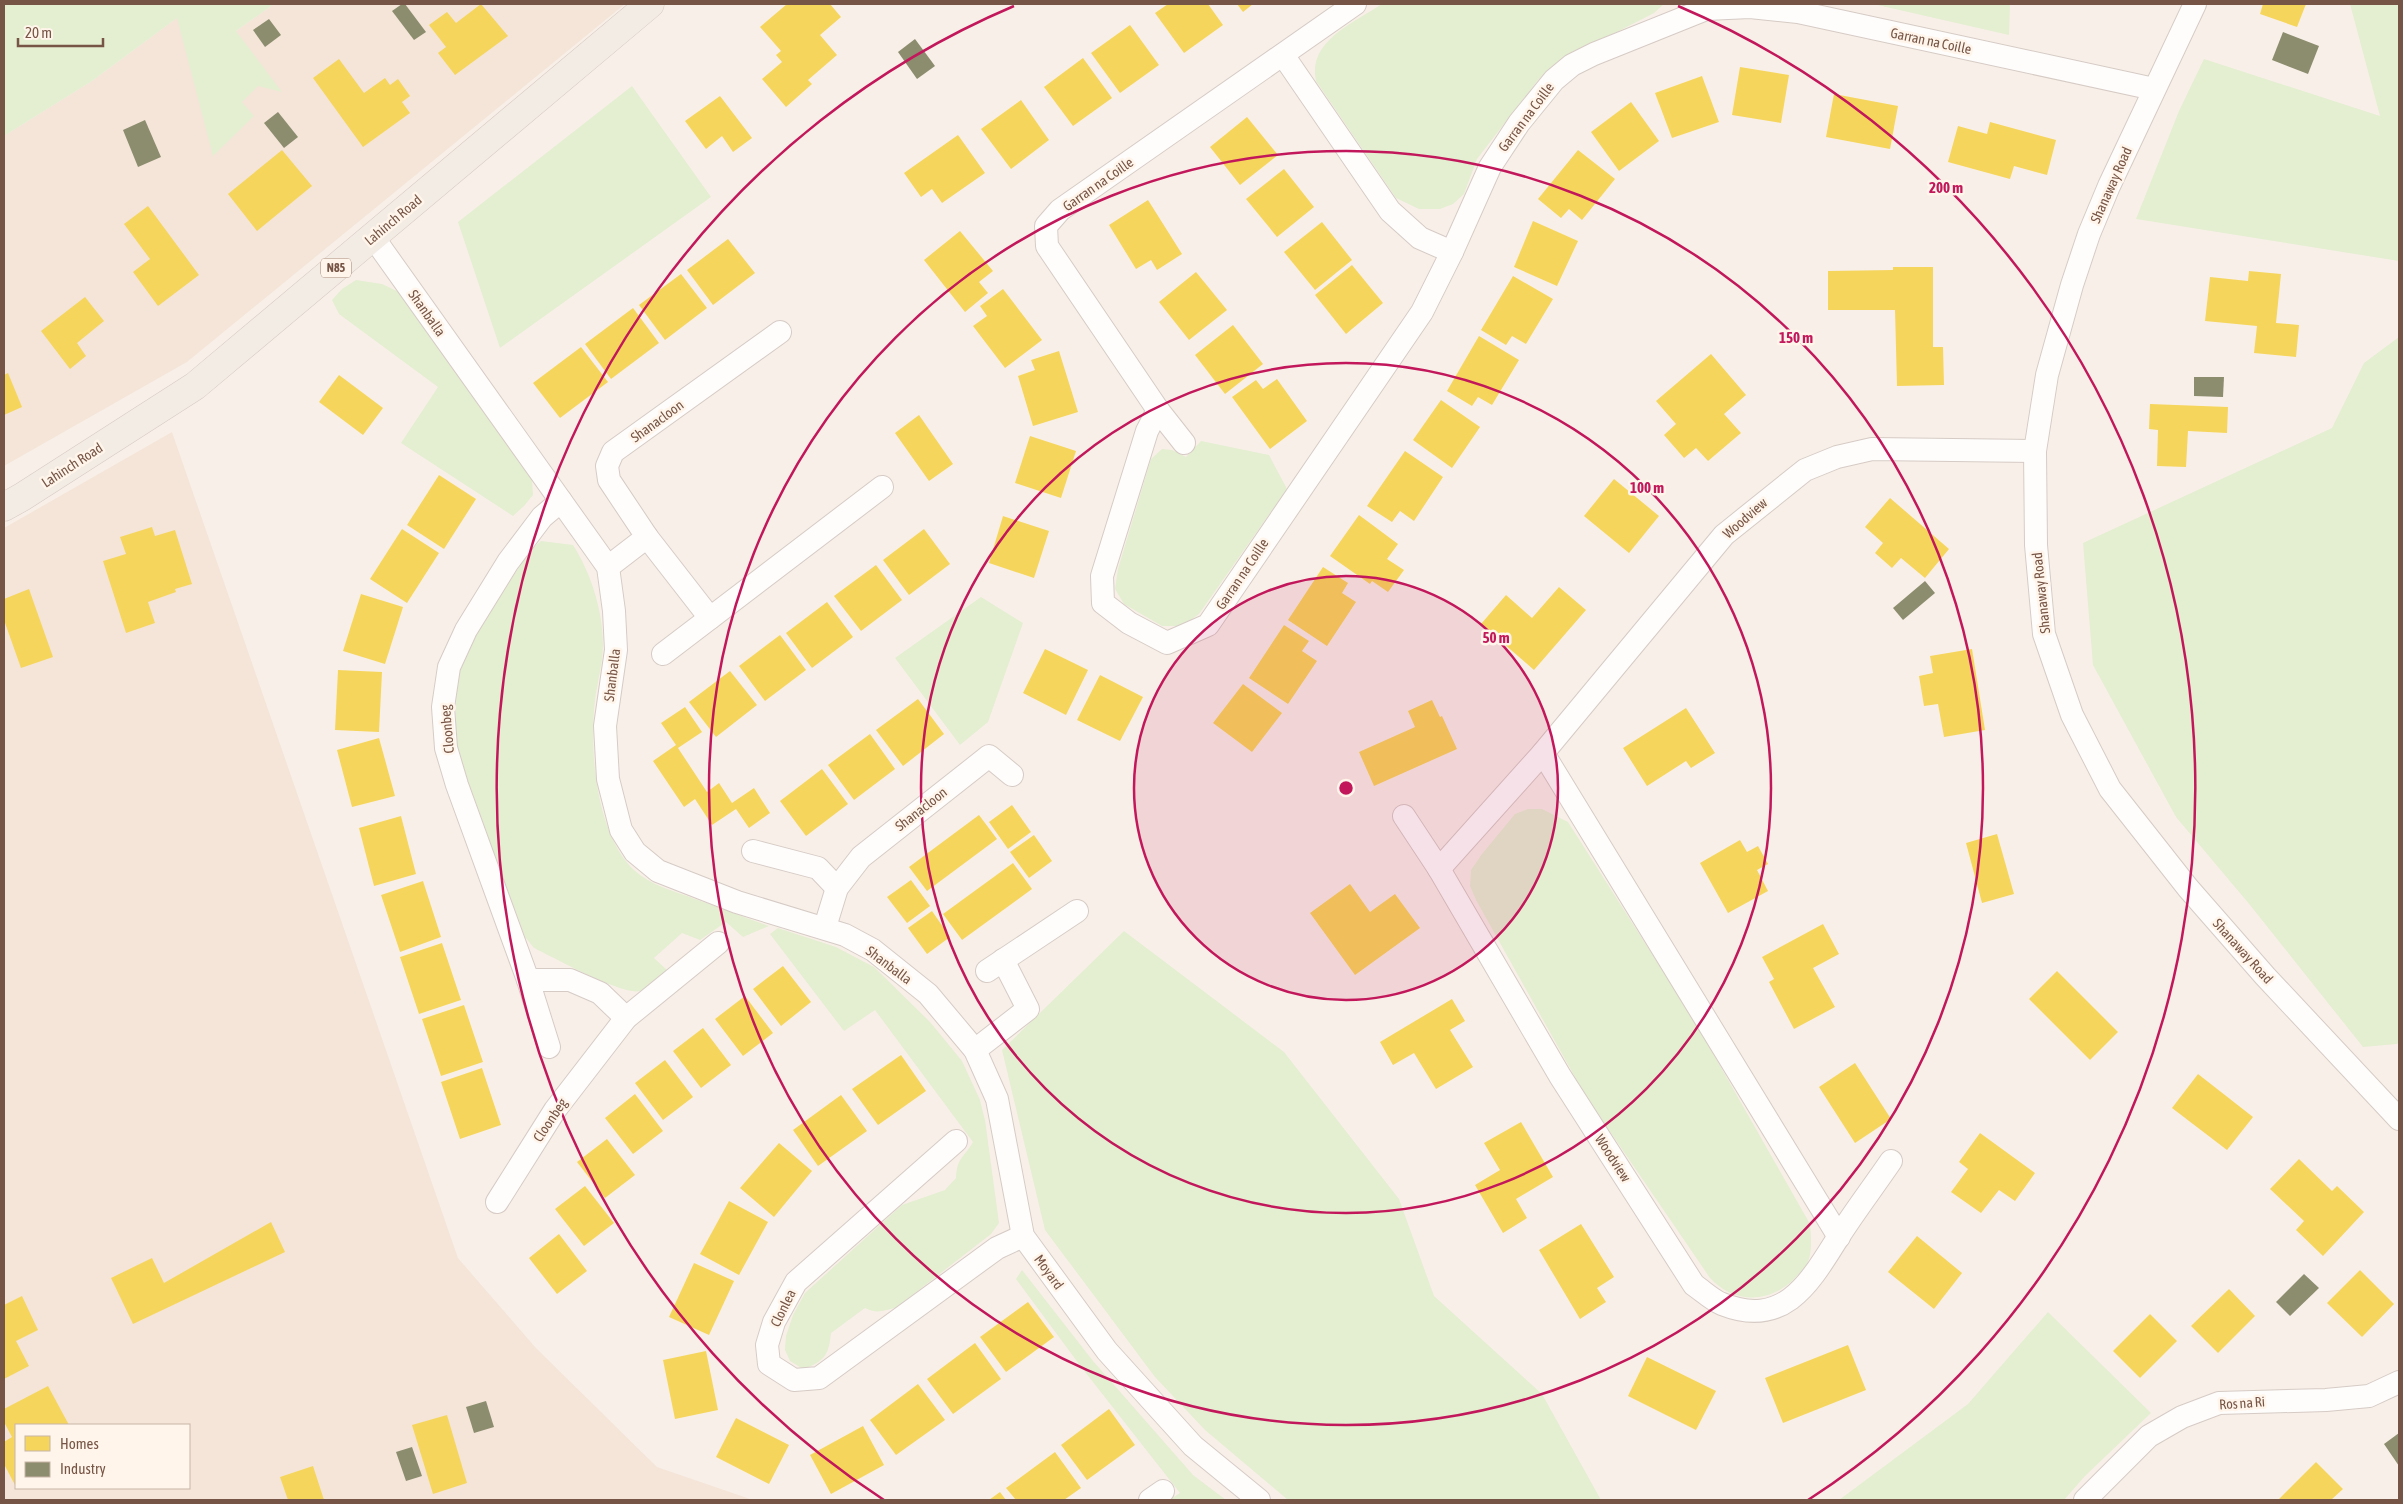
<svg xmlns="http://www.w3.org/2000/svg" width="2403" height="1504" font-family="'Asap Condensed',sans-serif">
  <rect width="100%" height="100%" fill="#f8f0e8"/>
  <g fill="#f4e5d8" fill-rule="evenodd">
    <polygon points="274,4 625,4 187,362 4,466 4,136 92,81 177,18 236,31"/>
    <path d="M172,432L458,1258L536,1348L657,1467L753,1500H4V528ZM16,1425H189V1488H16Z"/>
  </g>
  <g fill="#e4eed1">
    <polygon points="4,4 274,4 236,31 282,92 258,86 242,102 254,116 213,156 177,18 92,81 4,136"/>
    <path d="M1382,4H1664L1654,13L1568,57L1538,80L1477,159L1464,194L1453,204L1440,209H1419L1396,198L1316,81C1307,41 1355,22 1382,4Z"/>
    <polygon points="1873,4 2010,4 2009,35"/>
    <polygon points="2350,4 2399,4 2399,261 2136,219 2179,111 2204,59 2380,116"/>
    <polygon points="632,86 711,197 500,348 458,222"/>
    <polygon points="356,280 382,284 399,292 532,480 533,495 524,506 513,516 401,443 438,387 339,314 332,300 342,289"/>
    <polygon points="2399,337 2399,1042 2397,1044 2363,1047 2250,905 2176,817 2093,665 2083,543 2332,428 2364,363"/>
    <polygon points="1201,441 1269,455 1287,489 1199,614 1182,626 1162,626 1124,604 1115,589 1118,569 1151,459 1162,449 1172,450 1186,457"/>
    <path d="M541,541L573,545C591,573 603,611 603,645C603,663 597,683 595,701C589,750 596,834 634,870C650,885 674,891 695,899C720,908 744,917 769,926L743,937L726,922L700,940L682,933L654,958L667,970C660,978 652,987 640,991C623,996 553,957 534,948L525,937L458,754L455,733L457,679L468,643L530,551Z"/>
    <polygon points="981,597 1023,623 988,722 960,745 895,658"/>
    <path d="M1528,809H1542L1568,822L1694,1020L1810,1224C1811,1238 1813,1253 1806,1266C1804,1270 1798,1274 1795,1278C1770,1304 1734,1304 1710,1278L1585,1095L1476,900L1470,886L1471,870L1482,854L1515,814Z"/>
    <path d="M778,928L836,947L874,967L930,1022L962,1061L980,1100L985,1120L999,1223L991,1234L897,1307C885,1311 876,1314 865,1308L831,1333C829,1355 824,1362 803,1369L790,1361L785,1350L786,1336L793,1315L805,1293L902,1205L945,1190L956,1178C957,1157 964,1158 973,1142L875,1010L844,1031L770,934Z"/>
    <polygon points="1124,931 1284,1052 1399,1199 1434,1296 1542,1394 1601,1500 1288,1500 1205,1430 1155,1377 1045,1230 1002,1050"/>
    <polygon points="1022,1270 1093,1361 1193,1475 1226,1500 1169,1500 1180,1493 1082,1368 1016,1279"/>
    <polygon points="2048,1312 2151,1413 2085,1476 2064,1500 1839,1500 1968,1404"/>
  </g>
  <g fill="#f6d55c">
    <polygon points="481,4 508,36 455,75 438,53 446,47 429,25 447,12 456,23"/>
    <polygon points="787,4 830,4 841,17 820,35 837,55 808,80 812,84 786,107 762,79 782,62 776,55 781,51 760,27"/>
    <polygon points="1168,4 1208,4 1223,25 1184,53 1155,13"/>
    <polygon points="1237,4 1253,4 1243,12"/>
    <polygon points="2263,4 2306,4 2297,27 2260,14"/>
    <polygon points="1130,25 1159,65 1120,93 1091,53"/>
    <polygon points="1083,58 1112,98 1073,126 1044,87"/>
    <polygon points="339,59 364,93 385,78 390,85 398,79 410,96 402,102 410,113 363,147 313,78"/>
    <polygon points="1740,67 1789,75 1781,123 1732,115"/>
    <polygon points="1702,76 1719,122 1672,138 1655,93"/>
    <polygon points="1834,94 1898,106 1890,149 1826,137"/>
    <polygon points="720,96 752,138 733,152 722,136 706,149 685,121"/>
    <polygon points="1021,100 1049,140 1011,169 981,129"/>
    <polygon points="1631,102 1659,141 1619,171 1591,132"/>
    <polygon points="1247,117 1278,155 1240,185 1210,147"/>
    <polygon points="1990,122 2056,140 2047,175 2014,166 2010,179 1948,162 1958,126 1987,134"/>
    <polygon points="958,135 985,173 942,203 932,189 921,197 904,173"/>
    <polygon points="282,150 312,186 257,231 228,194"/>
    <polygon points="1578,150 1615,179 1582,220 1569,209 1561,218 1538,199"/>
    <polygon points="1284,169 1314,207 1277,237 1246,199"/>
    <polygon points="1148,200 1182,254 1157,270 1151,260 1136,269 1109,225"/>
    <polygon points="148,206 199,275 158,306 133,272 150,259 124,224"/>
    <polygon points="1533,221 1578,241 1557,286 1514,267"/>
    <polygon points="1322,222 1352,260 1315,290 1284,252"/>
    <polygon points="960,231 993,271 979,282 988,293 965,312 924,260"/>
    <polygon points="728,239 755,273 713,305 687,270"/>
    <polygon points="1352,265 1383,303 1346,334 1315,295"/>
    <polygon points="1893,267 1933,267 1933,347 1943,347 1944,385 1897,386 1895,310 1828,310 1828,271 1893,270"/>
    <polygon points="2249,271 2281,274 2276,323 2299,325 2296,357 2254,353 2257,326 2205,321 2210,277 2248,281"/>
    <polygon points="1196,272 1227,310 1189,340 1159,302"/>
    <polygon points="681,274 707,308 665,340 639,305"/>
    <polygon points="1513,276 1553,299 1526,344 1512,336 1506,345 1481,330"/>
    <polygon points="1003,289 1042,340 1005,368 973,326 987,316 980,306"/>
    <polygon points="85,297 104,321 77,343 86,356 70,369 41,331"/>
    <polygon points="633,308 659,343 611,379 585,344"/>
    <polygon points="1233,325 1263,364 1225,394 1195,355"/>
    <polygon points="1479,336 1519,360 1492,405 1478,397 1472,406 1447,391"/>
    <polygon points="581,347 608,382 560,418 533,383"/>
    <polygon points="1059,351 1078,412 1033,426 1018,376 1035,370 1031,360"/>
    <polygon points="1711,354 1746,395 1724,414 1741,433 1708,461 1696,448 1684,458 1664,435 1676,424 1656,401"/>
    <polygon points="8,373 22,407 4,415 4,375"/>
    <polygon points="339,375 383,408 363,435 319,402"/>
    <polygon points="1277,379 1307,421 1270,449 1232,397 1256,380 1263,389"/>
    <polygon points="1441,400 1480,427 1452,468 1413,440"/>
    <polygon points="2150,404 2228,407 2227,433 2188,431 2186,467 2157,466 2158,430 2149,429"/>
    <polygon points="919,415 953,464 929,481 895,433"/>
    <polygon points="1030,436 1076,451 1061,498 1015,483"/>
    <polygon points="1405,451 1443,477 1414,521 1400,511 1392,522 1367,506"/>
    <polygon points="439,475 476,499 444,549 407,525"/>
    <polygon points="1614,479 1659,516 1629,553 1584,516"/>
    <polygon points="1890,498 1949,549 1925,578 1901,558 1892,568 1875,553 1883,543 1865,527"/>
    <polygon points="1359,515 1398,544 1387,559 1404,570 1388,592 1372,581 1370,584 1330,556"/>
    <polygon points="1003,516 1049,531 1034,578 989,563"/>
    <polygon points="152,527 155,536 175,530 192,584 175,589 176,592 148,602 155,623 126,633 103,561 126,554 120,537"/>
    <polygon points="402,529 439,553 407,603 370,579"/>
    <polygon points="924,529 950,564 909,595 883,560"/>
    <polygon points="876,565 902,600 861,631 834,596"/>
    <polygon points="1323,567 1348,583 1342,593 1356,602 1327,646 1288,620"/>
    <polygon points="1559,587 1586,610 1534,670 1481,624 1506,595 1532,618"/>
    <polygon points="29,589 53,657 21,668 4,620 4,599"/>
    <polygon points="361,594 403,607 385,664 343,651"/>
    <polygon points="827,602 853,637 812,668 786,633"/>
    <polygon points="1284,625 1309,641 1302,651 1317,661 1288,704 1249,678"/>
    <polygon points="780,635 806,670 765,701 739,666"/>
    <polygon points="1045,649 1088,670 1066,715 1023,693"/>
    <polygon points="1972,649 1985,730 1944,737 1938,704 1924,706 1919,676 1933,673 1930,656"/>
    <polygon points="338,670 382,672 379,732 335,730"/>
    <polygon points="730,671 757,705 716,737 689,702"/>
    <polygon points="1100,675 1143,697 1120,741 1077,720"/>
    <polygon points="1243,684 1282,713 1252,752 1213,723"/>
    <polygon points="918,699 944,734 903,766 876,730"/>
    <polygon points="1432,700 1440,717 1442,716 1457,749 1374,786 1359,752 1415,727 1408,711"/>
    <polygon points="685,707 702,732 678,748 707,792 719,783 732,803 754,788 770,813 749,828 736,809 712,825 695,799 684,807 653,761 676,745 661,723"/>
    <polygon points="1686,708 1715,753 1691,768 1686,761 1647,786 1623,748"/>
    <polygon points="870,734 895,769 854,800 828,765"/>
    <polygon points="379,738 395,796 352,807 337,750"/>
    <polygon points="822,769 848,804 806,836 780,801"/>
    <polygon points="1012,805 1031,832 1008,849 989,822"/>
    <polygon points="979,815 997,839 927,891 909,867"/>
    <polygon points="401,816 416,874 374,886 359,828"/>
    <polygon points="1997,834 2014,894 1982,903 1966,843"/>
    <polygon points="1034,835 1052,861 1029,878 1010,852"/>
    <polygon points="1740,840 1747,852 1758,846 1768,864 1757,870 1768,891 1728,913 1700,863"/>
    <polygon points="1013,863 1032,889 962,940 943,914"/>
    <polygon points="911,880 930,906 907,923 887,897"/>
    <polygon points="423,881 441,937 400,952 381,895"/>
    <polygon points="1350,884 1370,912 1395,894 1420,928 1355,975 1310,913"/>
    <polygon points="932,911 950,937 927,954 908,928"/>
    <polygon points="1823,924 1839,954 1813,968 1835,1007 1794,1029 1769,982 1774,979 1762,957"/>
    <polygon points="442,943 461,1000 419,1014 400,957"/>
    <polygon points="783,966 811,1002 781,1026 753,989"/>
    <polygon points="2057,971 2118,1032 2090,1060 2029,999"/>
    <polygon points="745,996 773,1033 743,1056 715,1019"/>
    <polygon points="1452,999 1465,1021 1450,1030 1473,1067 1436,1089 1414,1053 1393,1065 1380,1042"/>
    <polygon points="464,1005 483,1062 441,1076 422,1019"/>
    <polygon points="703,1028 731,1065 701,1088 673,1051"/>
    <polygon points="901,1055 926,1091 878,1125 852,1089"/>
    <polygon points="665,1060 693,1097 663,1120 635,1083"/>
    <polygon points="1855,1063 1891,1119 1855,1143 1819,1087"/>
    <polygon points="482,1068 501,1125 460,1139 441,1082"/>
    <polygon points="2198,1074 2253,1117 2227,1150 2172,1108"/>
    <polygon points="635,1094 663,1131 633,1154 605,1118"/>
    <polygon points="841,1095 867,1131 818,1166 793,1130"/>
    <polygon points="1521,1122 1553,1177 1516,1199 1527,1218 1503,1233 1475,1185 1500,1170 1484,1143"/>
    <polygon points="1980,1133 2035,1173 2015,1201 1999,1190 1981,1213 1951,1192 1968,1169 1959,1162"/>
    <polygon points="607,1139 635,1175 605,1198 577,1162"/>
    <polygon points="779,1143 812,1171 774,1217 740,1188"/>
    <polygon points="2299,1159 2332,1191 2337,1186 2364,1212 2323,1256 2296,1230 2304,1221 2270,1189"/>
    <polygon points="585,1186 614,1223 584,1246 555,1209"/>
    <polygon points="729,1201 768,1222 739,1275 700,1254"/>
    <polygon points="271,1222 285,1252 133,1324 111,1278 152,1258 164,1283"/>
    <polygon points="1581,1224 1614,1277 1597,1288 1606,1302 1580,1319 1539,1250"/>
    <polygon points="559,1234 587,1271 557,1294 529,1258"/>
    <polygon points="1917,1236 1962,1273 1934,1309 1888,1272"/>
    <polygon points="694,1263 734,1281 709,1335 669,1317"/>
    <polygon points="2360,1270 2394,1304 2362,1337 2327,1303"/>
    <polygon points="2229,1289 2255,1316 2218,1353 2191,1326"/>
    <polygon points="22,1296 38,1330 16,1341 29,1366 4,1379 4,1305"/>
    <polygon points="1028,1302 1054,1337 1006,1372 980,1337"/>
    <polygon points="2150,1314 2177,1341 2140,1378 2113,1351"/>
    <polygon points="975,1343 1001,1379 953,1414 927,1379"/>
    <polygon points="1848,1345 1866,1390 1783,1423 1765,1378"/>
    <polygon points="706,1351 718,1410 675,1419 663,1360"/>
    <polygon points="1647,1357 1716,1391 1696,1430 1628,1396"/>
    <polygon points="918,1384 945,1420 896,1455 870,1420"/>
    <polygon points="48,1386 69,1425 16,1425 15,1485 4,1464 4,1442 12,1437 4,1422 4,1409"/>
    <polygon points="1109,1409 1135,1445 1087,1480 1061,1445"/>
    <polygon points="447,1415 467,1483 433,1494 412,1425"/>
    <polygon points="736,1418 789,1445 769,1484 716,1457"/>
    <polygon points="863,1426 884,1465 831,1494 810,1455"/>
    <polygon points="1055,1452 1081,1488 1064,1500 1016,1500 1006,1488"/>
    <polygon points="2316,1462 2343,1489 2331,1500 2280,1500 2279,1499"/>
    <polygon points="313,1466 324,1500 288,1500 280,1477"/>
    <polygon points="1000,1492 1006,1500 989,1500"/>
  </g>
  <g fill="#8c8c6e">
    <polygon points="402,4 405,4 426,32 414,40 392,11"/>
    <polygon points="269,19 281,35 265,47 253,30"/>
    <polygon points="2283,32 2319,46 2308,74 2272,60"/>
    <polygon points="915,39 935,66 917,79 898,52"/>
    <polygon points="278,112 298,137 284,148 264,123"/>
    <polygon points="145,120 161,157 138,167 123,130"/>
    <polygon points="2194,377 2224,377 2223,397 2194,396"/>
    <polygon points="1925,581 1935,593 1903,620 1893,608"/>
    <polygon points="2304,1274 2319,1288 2290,1316 2276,1302"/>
    <polygon points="486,1401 494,1427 474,1433 466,1407"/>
    <polygon points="2399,1433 2399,1466 2384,1444"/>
    <polygon points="412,1447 422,1476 406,1481 396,1452"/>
  </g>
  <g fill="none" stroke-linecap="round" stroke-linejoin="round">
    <g stroke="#d6cbc5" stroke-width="24">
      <g id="street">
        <polyline points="1355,4 1060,210 1046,226 1047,246 1158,410 1147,431 1102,576 1103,603 1129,623 1167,643 1208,625 1422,312 1452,252 1490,167 1519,123 1554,80 1572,65 1594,54 1706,9 1750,7 1798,12 2154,89"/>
        <polyline points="2195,4 2109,186 2089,234 2072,285 2047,375 2035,451 2036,545 2044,634 2072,715 2110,789 2188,888 2265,976 2399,1119"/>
        <polyline points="1283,55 1390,211 1420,238 1452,252"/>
        <polyline points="373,237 608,567 614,611 616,650 605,726 608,779 621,830 635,852 658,871 737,902 845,935 873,950 928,994 975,1050 997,1099 1023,1236 1107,1351 1193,1446 1259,1500"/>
        <polyline points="1158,410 1184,443"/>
        <polyline points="561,501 542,517 508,562 466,630 449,667 443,707 446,748 457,785 528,980 570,980 600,993 626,1018"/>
        <polyline points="647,537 710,618"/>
        <polyline points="608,567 647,537 609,480 607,466 613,452 780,332"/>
        <polyline points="663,654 882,487"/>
        <path d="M1404,816L1439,869L1560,1076L1694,1285C1703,1291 1712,1300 1722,1304C1785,1329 1810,1282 1839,1236C1855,1211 1874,1186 1891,1161"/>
        <polyline points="753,851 818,868 837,888"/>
        <polyline points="1439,869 1543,753"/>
        <polyline points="825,927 837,888 861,857 989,756 1012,775"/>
        <polyline points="987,971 1077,911"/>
        <polyline points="528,980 549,1047"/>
        <polyline points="975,1050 1028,1009 1003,960"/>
        <polyline points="956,1141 796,1282 774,1322 767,1345 769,1364 794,1380 819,1378 997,1248 1023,1236"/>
        <polyline points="497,1202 555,1110 626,1018 718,943"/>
        <polyline points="1839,1237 1543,753 1724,535 1805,470 1837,457 1872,449 2035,451"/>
        <polyline points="1150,1500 1163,1491"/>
        <polyline points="2085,1500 2149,1436 2182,1417 2219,1403 2326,1400 2369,1396 2399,1382"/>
      </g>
    </g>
    <g stroke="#d7cac4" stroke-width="29">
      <polyline id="primary" points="4,507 22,497 195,386 650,4"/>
    </g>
    <use href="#street" stroke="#fefdfc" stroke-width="22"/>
    <use href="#primary" stroke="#f3ece4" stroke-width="28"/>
  </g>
  <circle cx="1346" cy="788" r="212" fill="#c2185b" fill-opacity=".12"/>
  <g fill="none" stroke="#c2185b" stroke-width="2.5">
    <circle cx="1346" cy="788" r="212"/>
    <circle cx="1346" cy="788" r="425"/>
    <circle cx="1346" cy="788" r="637"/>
    <path d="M884 1500A849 849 0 0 1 1014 6M1678 6A849 849 0 0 1 1808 1500"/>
  </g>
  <g text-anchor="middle" stroke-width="5" stroke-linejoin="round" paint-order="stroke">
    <rect fill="#fff5ea" stroke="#a08577" stroke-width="1" x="321" y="258.5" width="30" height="19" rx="4"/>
    <g font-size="12" font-weight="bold" fill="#775546">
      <text x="336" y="272">N85</text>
    </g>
    <g font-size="14" fill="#775546" stroke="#fff5ea">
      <text transform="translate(1931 41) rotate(12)" y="5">Garran na Coille</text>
      <text transform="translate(1526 117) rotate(-53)" y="5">Garran na Coille</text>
      <text transform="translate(1098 184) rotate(-35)" y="5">Garran na Coille</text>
      <text transform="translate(2111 185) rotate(-66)" y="5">Shanaway Road</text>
      <text transform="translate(393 220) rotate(-40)" y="5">Lahinch Road</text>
      <text transform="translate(427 313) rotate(55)" y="5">Shanballa</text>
      <text transform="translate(657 421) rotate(-36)" y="5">Shanacloon</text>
      <text transform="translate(72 465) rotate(-33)" y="5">Lahinch Road</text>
      <text transform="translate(1745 518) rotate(-41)" y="5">Woodview</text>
      <text transform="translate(1242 574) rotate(-56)" y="5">Garran na Coille</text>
      <text transform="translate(2041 593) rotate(-96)" y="5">Shanaway Road</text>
      <text transform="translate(612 675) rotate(-83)" y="5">Shanballa</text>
      <text transform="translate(447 729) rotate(-95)" y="5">Cloonbeg</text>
      <text transform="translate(921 809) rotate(-38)" y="5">Shanacloon</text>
      <text transform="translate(2243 951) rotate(48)" y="5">Shanaway Road</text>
      <text transform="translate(889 965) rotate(37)" y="5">Shanballa</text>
      <text transform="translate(550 1120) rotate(-56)" y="5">Cloonbeg</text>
      <text transform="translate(1613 1158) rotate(57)" y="5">Woodview</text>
      <text transform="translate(1049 1272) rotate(54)" y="5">Moyard</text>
      <text transform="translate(783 1308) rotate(-64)" y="5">Clonlea</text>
      <text transform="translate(2242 1403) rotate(-4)" y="5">Ros na Ri</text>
    </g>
  </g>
  <circle cx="1346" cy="788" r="8" fill="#c2185b" stroke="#fff5ea" stroke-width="2.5"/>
  <g font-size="15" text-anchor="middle" font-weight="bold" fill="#c2185b" stroke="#fff5ea" stroke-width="5" stroke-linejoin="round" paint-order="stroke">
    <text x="1946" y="193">200 m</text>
    <text x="1796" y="343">150 m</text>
    <text x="1647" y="493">100 m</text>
    <text x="1496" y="643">50 m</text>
  </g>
  <rect width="2403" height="1504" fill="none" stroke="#775546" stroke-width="10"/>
  <rect x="15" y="1424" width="175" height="65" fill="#fff5ea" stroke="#c9b5a8"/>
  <rect x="25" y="1436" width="25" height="15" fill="#f6d55c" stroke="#c9b5a8"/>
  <text x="60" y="1449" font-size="15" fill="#775546">Homes</text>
  <rect x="25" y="1462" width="25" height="15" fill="#8c8c6e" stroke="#c9b5a8"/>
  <text x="60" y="1474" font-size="15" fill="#775546">Industry</text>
  <path d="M18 38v8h85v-8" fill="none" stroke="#775546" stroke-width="2.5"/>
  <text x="25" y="38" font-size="15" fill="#775546" stroke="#fff5ea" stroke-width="4" paint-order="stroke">20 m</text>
</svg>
